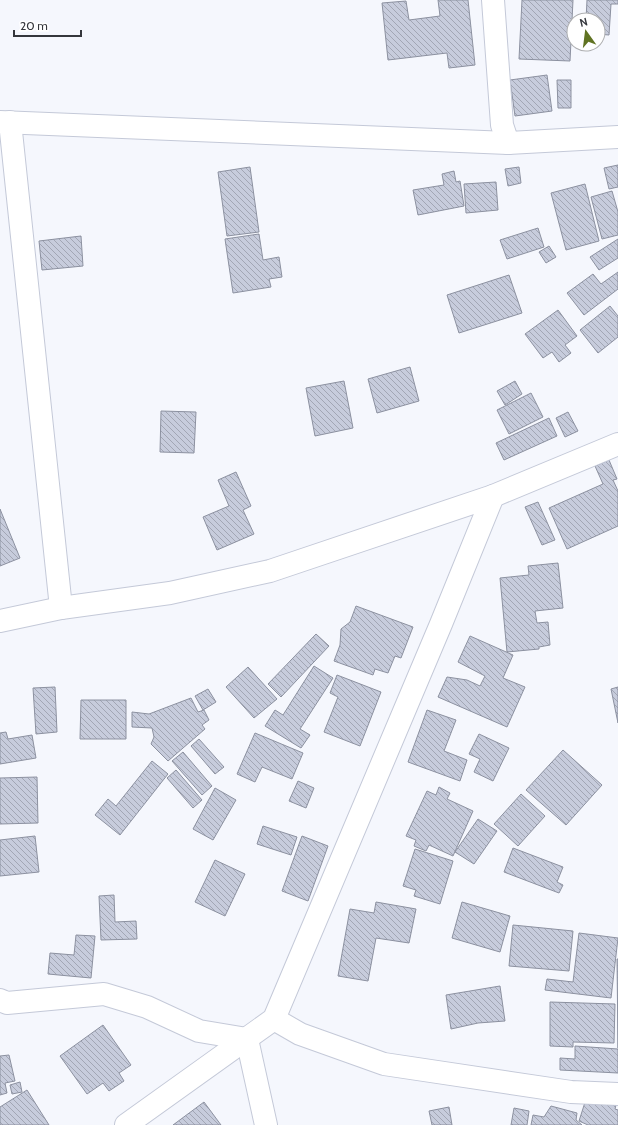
<svg xmlns="http://www.w3.org/2000/svg" width="618" height="1125" font-family="Cabin,sans-serif">
  <defs>
    <pattern id="building-back-hatch" width="6" height="6" patternUnits="userSpaceOnUse"><rect width="6" height="6" fill="#c7ccdc"/><path d="M-1 5l2 2M0 0l6 6M5-1l2 2" fill="none" stroke="#a2a6b4"/></pattern>
  </defs>
  <rect width="100%" height="100%" fill="#f5f7fd"/>
  <g fill="url(#building-back-hatch)" stroke="#8c91a0">
    <polygon points="438,0 468,0 475,65 449,68 447,53 388,60 382,3 406,1 409,20 440,16"/>
    <polygon points="522,0 573,0 570,61 519,59"/>
    <polygon points="587,0 618,0 618,4 611,4 609,35 598,34 598,20 586,20"/>
    <polygon points="547,75 552,111 515,116 510,80"/>
    <polygon points="557,80 571,80 571,108 558,108"/>
    <polygon points="618,165 618,187 609,189 604,168"/>
    <polygon points="250,167 259,232 227,236 218,172"/>
    <polygon points="519,167 521,183 508,186 505,169"/>
    <polygon points="454,171 456,182 460,181 464,206 418,215 413,190 444,185 442,174"/>
    <polygon points="496,182 498,210 466,213 464,184"/>
    <polygon points="585,184 599,241 566,250 551,193"/>
    <polygon points="612,191 618,212 618,235 602,239 591,197"/>
    <polygon points="538,228 544,247 507,259 500,240"/>
    <polygon points="259,234 263,260 279,257 282,277 269,279 271,287 233,293 225,239"/>
    <polygon points="81,236 83,266 42,270 39,241"/>
    <polygon points="618,239 618,258 599,270 590,257"/>
    <polygon points="549,246 556,257 546,263 539,252"/>
    <polygon points="618,272 618,289 584,315 567,293 593,274 601,284"/>
    <polygon points="509,275 522,313 459,333 447,295"/>
    <polygon points="610,306 618,316 618,337 598,353 580,330"/>
    <polygon points="558,310 577,336 565,345 571,353 559,362 552,352 543,358 525,334"/>
    <polygon points="410,367 419,401 377,413 368,379"/>
    <polygon points="344,381 353,428 315,436 306,388"/>
    <polygon points="515,381 522,394 505,405 497,391"/>
    <polygon points="531,393 543,417 509,434 497,410"/>
    <polygon points="161,411 196,412 194,453 160,452"/>
    <polygon points="568,412 578,431 565,437 556,418"/>
    <polygon points="549,418 557,436 504,460 496,443"/>
    <polygon points="609,460 617,479 613,480 618,491 618,526 567,549 549,508 603,484 595,466"/>
    <polygon points="236,472 251,506 243,510 254,534 217,550 203,517 229,506 218,480"/>
    <polygon points="538,502 555,540 542,545 525,507"/>
    <polygon points="0,509 20,558 0,566"/>
    <polygon points="558,563 563,608 535,611 537,623 548,622 550,645 539,647 539,649 507,652 500,578 529,575 528,566"/>
    <polygon points="356,606 413,627 401,658 395,656 388,673 375,669 373,675 334,661 340,645 341,629 350,622"/>
    <polygon points="316,634 329,646 281,697 268,684"/>
    <polygon points="470,636 513,655 503,678 525,687 507,727 438,697 447,677 467,680 480,686 485,676 458,662"/>
    <polygon points="314,666 333,678 300,729 310,735 301,748 265,726 275,710 283,715"/>
    <polygon points="248,667 277,699 254,718 226,687"/>
    <polygon points="337,675 381,692 360,746 324,732 338,697 330,693"/>
    <polygon points="55,687 57,732 36,734 33,688"/>
    <polygon points="618,687 618,723 611,689"/>
    <polygon points="208,689 216,702 203,710 195,696"/>
    <polygon points="191,698 198,712 204,710 209,720 202,725 205,729 168,761 151,744 154,737 152,728 132,727 132,712 149,714"/>
    <polygon points="81,700 126,700 126,739 80,739"/>
    <polygon points="427,710 456,720 444,751 467,760 460,781 408,762"/>
    <polygon points="6,732 8,739 32,735 36,758 0,764 0,733"/>
    <polygon points="255,733 303,753 292,779 262,767 255,782 237,774"/>
    <polygon points="479,734 509,748 493,781 474,772 480,759 469,754"/>
    <polygon points="199,739 224,767 215,774 191,746"/>
    <polygon points="563,750 602,785 566,825 526,790"/>
    <polygon points="183,752 212,786 202,795 172,761"/>
    <polygon points="152,761 168,774 120,835 95,815 108,799 116,806"/>
    <polygon points="176,770 202,800 193,808 167,778"/>
    <polygon points="37,777 38,823 0,824 0,778"/>
    <polygon points="298,781 314,788 306,808 289,801"/>
    <polygon points="439,787 450,793 447,799 473,811 453,856 429,845 426,851 414,846 416,840 406,836 427,791 436,795"/>
    <polygon points="215,788 236,800 213,840 193,829"/>
    <polygon points="521,794 545,816 518,846 494,824"/>
    <polygon points="478,819 497,831 474,864 455,852"/>
    <polygon points="263,826 297,837 291,855 257,844"/>
    <polygon points="35,836 39,872 0,876 0,840"/>
    <polygon points="302,836 328,846 308,901 282,891"/>
    <polygon points="513,848 563,867 557,882 563,885 559,893 504,872"/>
    <polygon points="415,849 453,861 440,904 414,896 416,890 403,886"/>
    <polygon points="215,860 245,874 225,916 195,902"/>
    <polygon points="114,895 115,922 136,921 137,939 101,940 99,896"/>
    <polygon points="376,902 416,909 409,943 376,938 368,981 338,976 350,909 374,913"/>
    <polygon points="462,902 510,916 500,952 452,938"/>
    <polygon points="513,925 573,931 569,971 509,966"/>
    <polygon points="579,933 618,938 611,998 545,990 547,979 573,982"/>
    <polygon points="76,935 95,936 91,978 48,974 50,953 74,955"/>
    <polygon points="617,959 618,959 618,1048"/>
    <polygon points="500,986 505,1021 478,1023 451,1029 446,995"/>
    <polygon points="550,1002 615,1004 614,1043 573,1042 573,1047 550,1046"/>
    <polygon points="103,1025 131,1065 119,1073 124,1081 109,1091 103,1083 87,1094 60,1056"/>
    <polygon points="575,1046 618,1049 618,1073 560,1070 560,1058 575,1059"/>
    <polygon points="9,1055 15,1081 5,1083 7,1093 0,1095 0,1056"/>
    <polygon points="20,1082 22,1092 12,1094 10,1085"/>
    <polygon points="27,1090 49,1125 0,1125 0,1107"/>
    <polygon points="587,1096 616,1105 615,1109 618,1110 618,1125 588,1125 579,1121"/>
    <polygon points="204,1102 221,1125 173,1125"/>
    <polygon points="551,1106 577,1113 576,1120 582,1125 531,1125 533,1115 544,1117"/>
    <polygon points="449,1107 452,1125 432,1125 429,1111"/>
    <polygon points="514,1108 529,1111 527,1125 511,1125"/>
  </g>
  <g fill="none" stroke-linecap="round" stroke-linejoin="round">
    <g stroke="#c4c9d8" stroke-width="24">
      <g id="minor">
        <polyline points="493,0 502,125 508,143"/>
        <polyline points="0,122 508,143 618,137"/>
        <polyline points="10,122 61,608"/>
        <polyline points="0,621 61,608 170,593 270,571 493,496 618,444"/>
        <polyline points="0,1000 7,1003 104,994 147,1007 199,1031 247,1039 266,1125"/>
        <polyline points="274,1019 300,1034 384,1064 571,1092 618,1094"/>
        <polyline points="126,1125 274,1019 441,624 493,496"/>
      </g>
    </g>
    <use href="#minor" stroke="#fff" stroke-width="22"/>
  </g>
  <g transform="translate(586 32) rotate(346)"><circle r="19" fill="#ffffff" stroke="#aeafb1"/>
  <path d="M0-3L7 15L0 10L-7 15Z" fill="#607322"/>
  <text y="-6" font-size="11" font-weight="bold" text-anchor="middle" fill="#34363c">N</text>
  </g>
  <path d="M14 30v6h67v-6" fill="none" stroke="#34363c" stroke-width="2"/>
  <text x="20" y="30" font-size="12" fill="#34363c" stroke="#ffffff" stroke-width="3" paint-order="stroke">20 m</text>
</svg>
